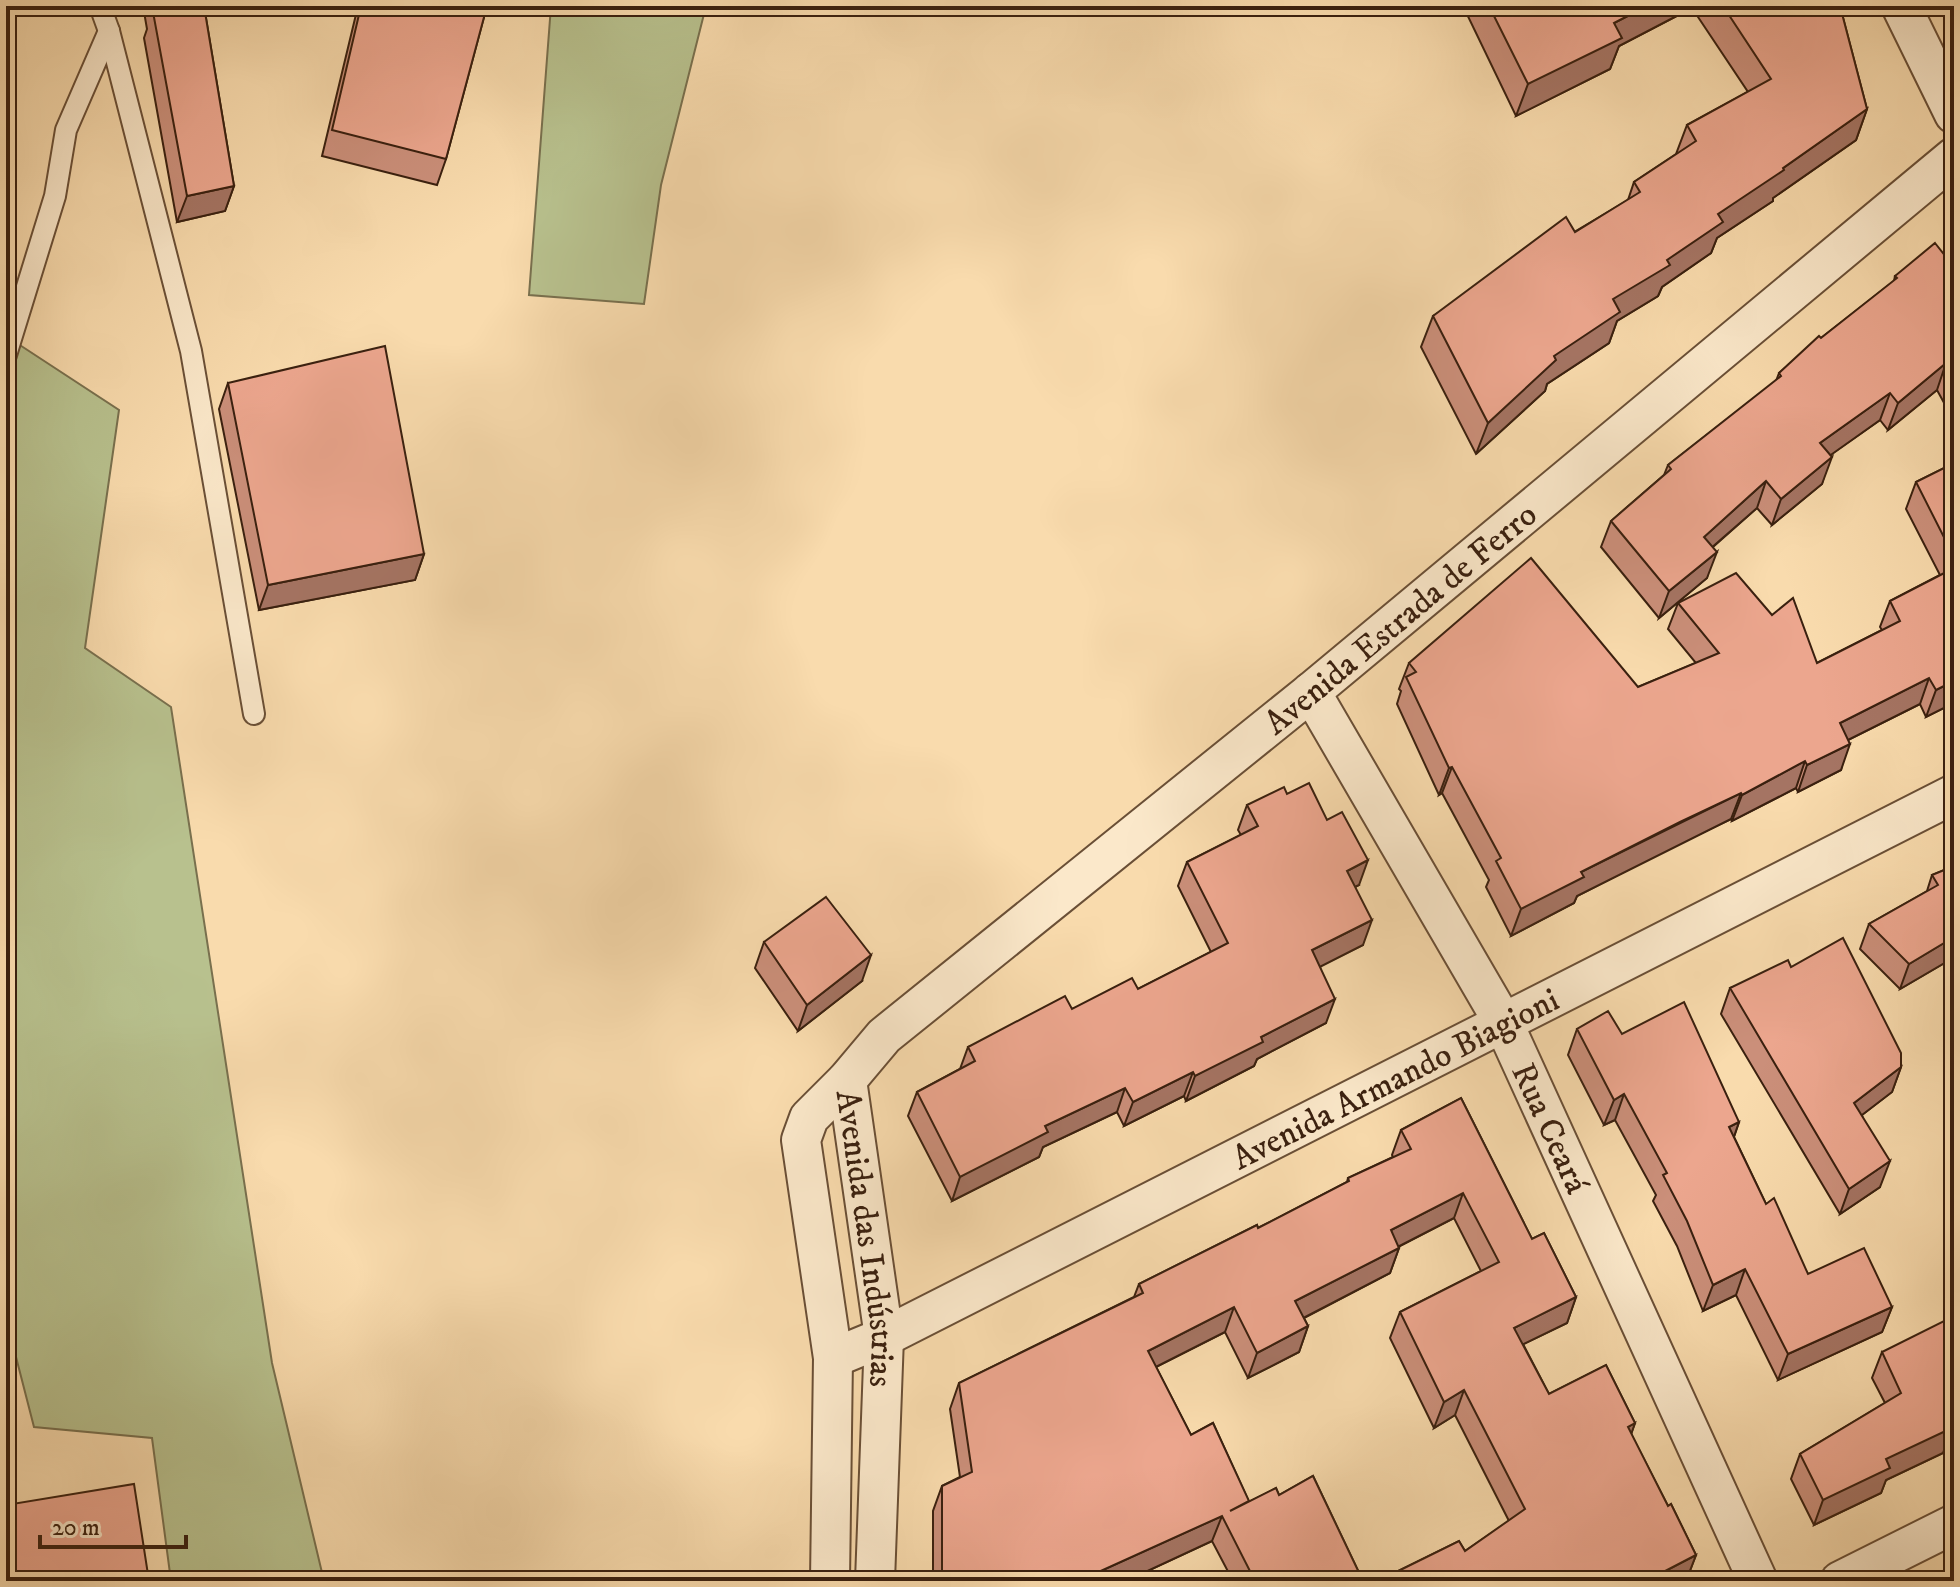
<svg xmlns="http://www.w3.org/2000/svg" width="1960" height="1587" font-family="'IM FELL DW Pica',serif">
  <rect width="100%" height="100%" fill="#f9dbad"/>
  <filter id="stains"><feTurbulence type="fractalNoise" baseFrequency=".0025" numOctaves="4"/><feColorMatrix values="0 0 0 0 .2 0 0 0 0 .09 0 0 0 0 .02 0 0 0 .5 -.17"/></filter>
  <radialGradient id="worn" r=".72"><stop offset=".6" stop-color="#630" stop-opacity="0"/><stop offset="1" stop-color="#630" stop-opacity=".3"/></radialGradient>
  <g fill="#b8c18e" stroke="#79704e" stroke-width="2">
    <polygon points="551,6 706,6 661,185 644,304 529,295"/>
    <polygon points="6,336 119,410 85,648 171,707 272,1363 324,1581 171,1581 152,1438 34,1427 6,1318"/>
  </g>
  <g fill="none" stroke-linecap="round" stroke-linejoin="round">
    <g stroke="#6a4f36" stroke-width="24">
      <g id="lane">
        <polyline points="100,6 109,31 191,351 254,714"/>
        <polyline points="6,355 55,196 66,130 109,31"/>
      </g>
    </g>
    <g stroke="#6a4f36" stroke-width="42">
      <g id="street">
        <polyline points="1901,6 1954,114"/>
        <path id="s1" d="M1311,692L1503,1022L1758,1581"/>
        <path id="s2" d="M847,1080L884,1337L875,1581"/>
        <path id="s3" d="M833,1358L884,1337L1954,794"/>
        <path id="s4" d="M830,1581L833,1358L801,1140L809,1118L847,1080L884,1036L1311,692L1954,157"/>
        <polyline points="1840,1581 1954,1524"/>
      </g>
    </g>
    <use href="#lane" stroke="#fbe8ca" stroke-width="20"/>
    <use href="#street" stroke="#fbe8ca" stroke-width="38"/>
  </g>
  <g fill="#cb8f7a" stroke="#3a200f" stroke-width="2">
    <polygon points="143,6 204,6 234,186 225,211 177,222 144,38 147,29"/>
    <polygon points="358,6 487,6 446,159 437,185 322,156"/>
    <polygon points="1463,6 1840,6 1867,109 1856,140 1773,198 1773,201 1717,238 1711,253 1662,287 1658,296 1617,321 1609,343 1547,384 1545,391 1476,454 1421,347 1433,316 1628,200 1634,182 1676,154 1687,125 1748,92 1692,8 1619,46 1610,69 1516,116"/>
    <polygon points="1954,267 1954,421 1937,390 1888,430 1880,420 1830,455 1822,484 1772,525 1757,508 1713,547 1707,578 1659,618 1601,547 1611,521 1664,475 1668,465 1776,381 1779,373 1821,338 1894,281 1895,276"/>
    <polygon points="228,383 424,554 415,580 259,610 219,409"/>
    <polygon points="1954,463 1954,703 1926,717 1920,704 1848,740 1841,770 1798,792 1796,788 1732,821 1731,819 1670,848 1577,896 1574,903 1511,936 1486,887 1489,880 1442,793 1439,795 1397,704 1401,691 1399,689 1409,663 1638,687 1696,663 1668,629 1678,603 1772,615 1817,663 1882,630 1880,627 1890,601 1940,575 1906,509 1916,482"/>
    <polygon points="1287,794 1359,885 1355,887 1363,945 1320,966 1326,1023 1257,1059 1254,1066 1186,1101 1184,1096 1124,1126 1117,1112 1043,1147 1039,1157 952,1201 908,1116 917,1092 960,1069 968,1047 1072,1009 1138,989 1211,952 1178,886 1187,862 1241,835 1238,830 1247,805"/>
    <polygon points="1954,866 1954,961 1953,958 1900,989 1860,949 1869,924 1927,891 1932,875"/>
    <polygon points="764,942 862,981 798,1031 755,968"/>
    <polygon points="1791,967 1901,1067 1892,1092 1862,1115 1880,1187 1840,1214 1721,1014 1730,988"/>
    <polygon points="1577,1029 1622,1034 1739,1122 1734,1137 1766,1204 1808,1274 1892,1307 1882,1332 1778,1380 1736,1295 1703,1311 1677,1246 1653,1201 1656,1195 1615,1120 1604,1125 1568,1055"/>
    <polygon points="1461,1098 1532,1239 1544,1233 1576,1297 1567,1323 1523,1344 1549,1394 1606,1365 1635,1423 1631,1434 1668,1506 1671,1504 1696,1555 1686,1581 1378,1581 1459,1541 1465,1551 1509,1521 1455,1415 1434,1428 1390,1338 1400,1312 1481,1271 1454,1218 1398,1247 1399,1248 1390,1273 1304,1318 1308,1326 1299,1352 1248,1378 1225,1332 1156,1367 1191,1435 1213,1423 1249,1502 1276,1488 1279,1495 1313,1476 1363,1581 1233,1581 1212,1541 1126,1581 933,1581 933,1511 942,1486 960,1477 950,1409 959,1383 1134,1297 1139,1284 1257,1225 1258,1228 1347,1182 1348,1178 1393,1157 1392,1155 1401,1130"/>
    <polygon points="1882,1352 1949,1436 1943,1453 1886,1480 1881,1493 1814,1525 1791,1479 1800,1454 1885,1403 1872,1378"/>
  </g>
  <g fill="#a57463" stroke="#3a200f" stroke-width="2">
    <polygon points="1647,6 1693,6 1692,8 1619,46 1610,69 1516,116 1528,84 1614,23"/>
    <polygon points="1867,109 1856,140 1773,198 1773,201 1717,238 1711,253 1662,287 1658,296 1617,321 1609,343 1547,384 1545,391 1476,454 1488,423 1554,356 1613,299 1667,260 1718,214"/>
    <polygon points="234,186 225,211 177,222 187,196"/>
    <polygon points="1946,363 1937,390 1888,430 1898,403"/>
    <polygon points="1890,393 1880,420 1811,469 1820,443"/>
    <polygon points="1832,457 1822,484 1772,525 1781,499"/>
    <polygon points="1766,481 1757,508 1694,563 1704,537"/>
    <polygon points="1717,552 1707,578 1659,618 1669,591"/>
    <polygon points="424,554 415,580 259,610 268,585"/>
    <polygon points="1929,678 1920,704 1830,749 1840,723"/>
    <polygon points="1954,681 1954,703 1926,717 1936,690"/>
    <polygon points="1850,744 1841,770 1798,792 1807,765"/>
    <polygon points="1805,761 1796,788 1732,821 1742,795"/>
    <polygon points="1452,767 1442,793 1439,795 1449,768"/>
    <polygon points="1741,793 1731,819 1577,896 1574,903 1511,936 1521,909 1581,872"/>
    <polygon points="1368,860 1359,885 1338,895 1347,871"/>
    <polygon points="1372,920 1363,945 1304,975 1312,950"/>
    <polygon points="1954,937 1954,955 1953,958 1900,989 1909,964"/>
    <polygon points="871,955 862,981 798,1031 807,1005"/>
    <polygon points="1335,999 1326,1023 1257,1059 1254,1066 1186,1101 1195,1076 1261,1037"/>
    <polygon points="1901,1067 1892,1092 1845,1128 1854,1103"/>
    <polygon points="1193,1072 1184,1096 1124,1126 1133,1102"/>
    <polygon points="1125,1088 1117,1112 1043,1147 1039,1157 952,1201 960,1177 1045,1126"/>
    <polygon points="1624,1094 1615,1120 1604,1125 1614,1100"/>
    <polygon points="1739,1122 1730,1148 1729,1127"/>
    <polygon points="1890,1161 1880,1187 1840,1214 1849,1189"/>
    <polygon points="1463,1193 1454,1218 1382,1255 1391,1230"/>
    <polygon points="1399,1248 1390,1273 1286,1327 1295,1301"/>
    <polygon points="1745,1269 1736,1295 1703,1311 1713,1285"/>
    <polygon points="1576,1297 1567,1323 1505,1353 1514,1328"/>
    <polygon points="1234,1307 1225,1332 1138,1376 1148,1351"/>
    <polygon points="1892,1307 1882,1332 1778,1380 1788,1354"/>
    <polygon points="1308,1326 1299,1352 1248,1378 1257,1353"/>
    <polygon points="1464,1390 1455,1415 1434,1428 1444,1402"/>
    <polygon points="1954,1412 1954,1433 1949,1436 1943,1453 1886,1480 1881,1493 1814,1525 1823,1500 1886,1459 1946,1416"/>
    <polygon points="1635,1423 1626,1449 1628,1427"/>
    <polygon points="1222,1516 1212,1541 1126,1581 1092,1581 1094,1574"/>
    <polygon points="1696,1555 1686,1581 1646,1581"/>
  </g>
  <g fill="#eca68e" stroke="#3a200f" stroke-width="2">
    <polygon points="157,6 204,6 234,186 187,196 153,12 158,11"/>
    <polygon points="361,6 487,6 446,159 332,130"/>
    <polygon points="1489,6 1647,6 1614,23 1622,38 1528,84"/>
    <polygon points="1723,6 1840,6 1867,109 1783,168 1784,170 1718,214 1723,222 1667,260 1670,265 1613,299 1620,312 1554,356 1556,360 1488,423 1433,316 1566,217 1575,232 1640,192 1634,182 1696,141 1687,125 1771,79"/>
    <polygon points="1935,243 1954,267 1954,377 1946,363 1898,403 1890,393 1820,443 1832,457 1781,499 1766,481 1704,537 1717,552 1669,591 1611,521 1671,469 1668,465 1781,376 1779,373 1819,336 1821,338 1897,278 1895,276"/>
    <polygon points="385,346 424,554 268,585 228,383"/>
    <polygon points="1954,463 1954,557 1916,482"/>
    <polygon points="1531,558 1638,687 1719,653 1678,603 1736,573 1772,615 1793,598 1817,663 1900,621 1890,601 1954,568 1954,681 1936,690 1929,678 1840,723 1850,744 1807,765 1805,761 1742,795 1741,793 1680,822 1581,872 1584,877 1521,909 1496,861 1501,858 1452,767 1449,768 1406,677 1416,672 1409,663"/>
    <polygon points="1309,783 1327,820 1342,812 1368,860 1347,871 1372,920 1312,950 1335,999 1261,1037 1263,1042 1195,1076 1193,1072 1133,1102 1125,1088 1045,1126 1048,1132 960,1177 917,1092 975,1061 968,1047 1065,996 1072,1009 1132,978 1138,989 1228,943 1187,862 1258,826 1247,805 1284,787 1287,794"/>
    <polygon points="1954,866 1954,937 1909,964 1869,924 1938,885 1932,875"/>
    <polygon points="826,897 871,955 807,1005 764,942"/>
    <polygon points="1843,938 1901,1053 1901,1067 1854,1103 1890,1161 1849,1189 1730,988 1788,960 1791,967"/>
    <polygon points="1684,1002 1739,1122 1729,1127 1766,1204 1774,1198 1808,1274 1864,1248 1892,1307 1788,1354 1745,1269 1713,1285 1687,1221 1663,1175 1667,1173 1624,1094 1614,1100 1577,1029 1608,1011 1622,1034"/>
    <polygon points="1461,1098 1532,1239 1544,1233 1576,1297 1514,1328 1549,1394 1606,1365 1635,1423 1628,1427 1668,1506 1671,1504 1696,1555 1646,1581 1378,1581 1459,1541 1465,1551 1525,1509 1464,1390 1444,1402 1400,1312 1499,1262 1463,1193 1391,1230 1399,1248 1295,1301 1308,1326 1257,1353 1234,1307 1148,1351 1191,1435 1213,1423 1249,1501 1230,1511 1276,1488 1279,1495 1313,1476 1363,1581 1255,1581 1222,1516 1094,1574 1098,1581 942,1581 942,1486 972,1472 959,1383 1143,1293 1139,1284 1257,1225 1258,1228 1349,1181 1348,1178 1411,1149 1401,1130"/>
    <polygon points="1954,1316 1954,1412 1946,1416 1952,1428 1886,1459 1890,1468 1823,1500 1800,1454 1901,1393 1882,1352"/>
    <polygon points="134,1484 149,1581 6,1581 6,1505"/>
  </g>
  <g text-anchor="middle" stroke-width="7" stroke-linejoin="round" paint-order="stroke">
    <g font-size="34" fill="#3a200f" stroke="#fbe8ca">
      <text dy="12" stroke="none"><textPath href="#s4" startOffset="1242">Avenida Estrada de Ferro</textPath></text>
      <text dy="12" stroke="none"><textPath href="#s3" startOffset="628">Avenida Armando Biagioni</textPath></text>
      <text dy="12" stroke="none"><textPath href="#s1" startOffset="498">Rua Ceará</textPath></text>
      <text dy="12" stroke="none"><textPath href="#s2" startOffset="160">Avenida das Indústrias</textPath></text>
    </g>
  </g>
  <rect width="1960" height="1587" fill="none" stroke="#f9dbad" stroke-width="32"/>
  <rect x="8" y="8" width="1944" height="1571" fill="none" stroke="#3a200f" stroke-width="4"/>
  <rect x="16" y="16" width="1928" height="1555" fill="none" stroke="#3a200f" stroke-width="2"/>
  <path d="M40 1535v12h146v-12" fill="none" stroke="#3a200f" stroke-width="4"/>
  <text x="52" y="1535" font-size="24" fill="#3a200f" stroke="#fbe8ca" stroke-width="6" paint-order="stroke">20 m</text>
  <rect width="100%" height="100%" filter="url(#stains)"/>
  <rect width="100%" height="100%" fill="url(#worn)"/>
</svg>
